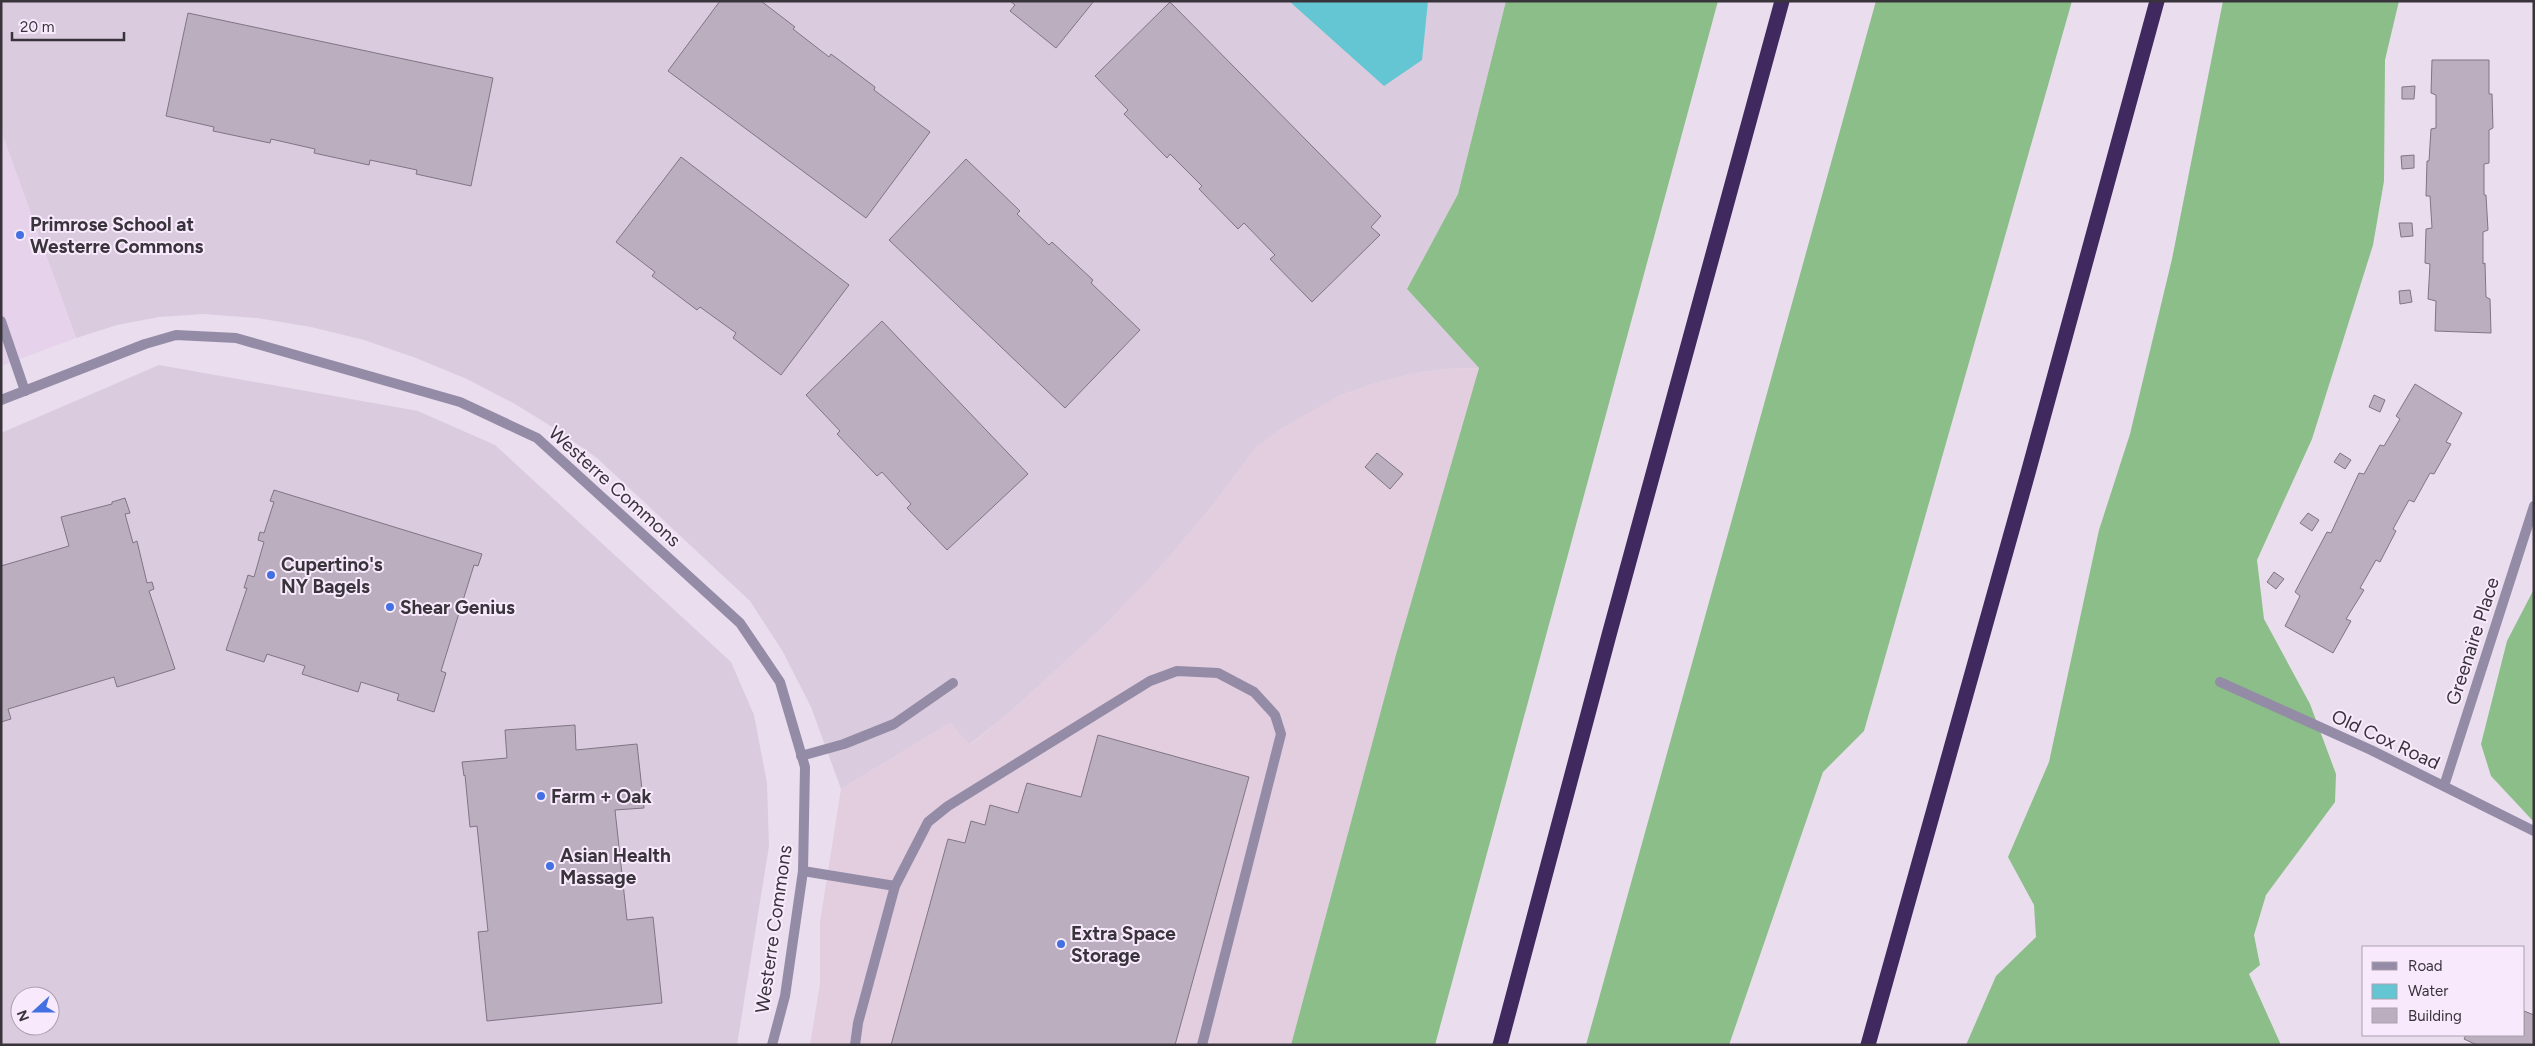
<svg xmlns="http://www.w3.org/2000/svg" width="2535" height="1046" font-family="Figtree,sans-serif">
  <rect width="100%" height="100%" fill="#eaddee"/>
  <g fill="#daccde" fill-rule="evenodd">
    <polygon points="1,1 1506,1 1458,194 1407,289 1479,368 1443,369 1408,375 1373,384 1339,396 1257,446 1209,510 1158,570 1103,627 1008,714 969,745 950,723 841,789 811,707 783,652 750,601 597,458 557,430 515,404 467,379 416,358 364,340 311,327 257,318 203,314 159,317 117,325 76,338 1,131"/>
    <path d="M159,365L418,411L495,445L731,662L754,715L767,783L769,846L737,1045H1V433ZM20,996H50V1026H20Z"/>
  </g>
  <polygon fill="#e2cede" points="1479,368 1397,651 1291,1045 810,1045 820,984 820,922 841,789 950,723 970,745 1008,714 1103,627 1158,570 1209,510 1257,446 1283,427 1339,396 1373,384 1408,375 1443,369"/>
  <polygon fill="#e6d3eb" points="1,131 76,338 1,366"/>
  <g fill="#8bbe88">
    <polygon points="1506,1 1718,1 1435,1045 1291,1045 1397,651 1479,368 1407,289 1458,194"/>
    <polygon points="1876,1 2072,1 1864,731 1823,772 1729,1045 1586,1045"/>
    <polygon points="2223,1 2399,1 2385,60 2384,181 2373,245 2312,439 2257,560 2264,619 2310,704 2336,774 2335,802 2266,895 2254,935 2260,965 2249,974 2281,1045 1966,1045 1996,976 2036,937 2034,905 2008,857 2049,762 2099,530 2130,434 2172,259"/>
    <polygon points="2534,589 2534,822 2491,776 2481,744 2507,641"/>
  </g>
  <polygon fill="#64c6d2" points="1289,1 1428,1 1422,60 1384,86"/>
  <g fill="#bbaebe" stroke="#817484">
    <polygon points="720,1 761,1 795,27 793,29 829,57 831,54 875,87 874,90 930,132 866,218 668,71"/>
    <polygon points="1010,1 1094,1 1056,48 1010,11 1015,5"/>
    <polygon points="1170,2 1381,216 1371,227 1380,235 1312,302 1270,259 1275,255 1244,223 1238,229 1199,189 1202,186 1170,154 1167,158 1124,114 1128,110 1095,76"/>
    <polygon points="188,13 493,78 471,186 416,174 417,170 370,160 369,165 314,153 315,149 271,139 270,143 213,131 214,127 166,116"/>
    <polygon points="2432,60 2489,60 2489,94 2492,94 2493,128 2489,130 2489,163 2484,164 2484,195 2486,195 2488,230 2483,232 2483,264 2485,263 2486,297 2490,299 2491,333 2435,331 2436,301 2428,299 2430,264 2425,263 2426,229 2432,228 2430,196 2426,196 2427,161 2429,161 2431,129 2436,128 2436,95 2431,93"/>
    <polygon points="2415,86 2414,99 2402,99 2402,87"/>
    <polygon points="2414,155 2414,168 2402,169 2401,156"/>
    <polygon points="681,157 849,285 781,375 733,338 736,333 700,307 697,310 652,276 655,272 616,242"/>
    <polygon points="966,159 1020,211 1017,214 1049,245 1052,242 1093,280 1091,283 1140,330 1065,408 889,240"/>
    <polygon points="2399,223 2412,223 2413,236 2401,237"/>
    <polygon points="2410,290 2412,302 2400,304 2399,291"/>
    <polygon points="882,321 1028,474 947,550 907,508 911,504 882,472 877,476 837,434 840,431 806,395"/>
    <polygon points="2415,384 2462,413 2446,442 2451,444 2434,474 2430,473 2414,502 2409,500 2393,529 2396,531 2380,562 2376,560 2360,588 2364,590 2346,619 2351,621 2333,653 2285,626 2300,596 2295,592 2327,532 2331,533 2359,473 2364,474 2380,445 2384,446 2400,419 2396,416"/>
    <polygon points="2374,395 2385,400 2380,412 2369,407"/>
    <polygon points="1377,453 1403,474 1390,489 1365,467"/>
    <polygon points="2340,453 2351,460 2345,469 2334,462"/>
    <polygon points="274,490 482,554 478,566 474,565 441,671 446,673 434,712 397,700 399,694 361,682 358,692 302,674 305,666 267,654 264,662 226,650 247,588 244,588 248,575 254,577 264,542 258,540 260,532 264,533 274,502 270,501"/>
    <polygon points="125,498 130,513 125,514 133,543 137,541 147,583 152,582 154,589 149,591 175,669 117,687 114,677 8,709 11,719 1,722 1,566 69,546 61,517 112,504 112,502"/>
    <polygon points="2308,513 2319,520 2312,531 2300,523"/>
    <polygon points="2274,572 2284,579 2276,589 2267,582"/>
    <polygon points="575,725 576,750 637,744 644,808 615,810 627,920 653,917 662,1003 487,1021 478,932 488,931 477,826 470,827 465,775 464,776 462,762 507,758 505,730"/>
    <polygon points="1098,735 1249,777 1175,1045 891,1045 948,839 965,843 971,821 985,825 990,805 1018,813 1027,783 1081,797"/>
    <polygon points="2524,1011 2534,1015 2534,1045 2477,1045 2464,1039 2466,1035 2524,1035"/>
  </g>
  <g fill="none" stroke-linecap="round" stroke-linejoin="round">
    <g stroke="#948ba7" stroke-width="10">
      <polyline points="1,321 25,391"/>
      <polyline points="801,756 844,744 894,724 953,683"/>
      <polyline points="803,871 895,886"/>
      <polyline points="855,1045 858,1023 895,886 928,822 948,806 1150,681 1177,671 1218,673 1254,692 1275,715 1281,734 1202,1045"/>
    </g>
    <g stroke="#948ba7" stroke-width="10">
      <polyline points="1,400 145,344 176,335 236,338 460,402 537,438 740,623 780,682 805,767 803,871 785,996 772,1045"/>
      <polyline points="2220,682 2371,750 2534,831"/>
      <polyline points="2444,786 2534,506"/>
    </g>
    <g stroke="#40295f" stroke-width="15">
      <polyline points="1500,1045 1609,635 1782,1"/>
      <polyline points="1868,1045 2028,473 2157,1"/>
    </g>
  </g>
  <g fill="#4370e2" stroke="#f8eafc" stroke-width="2">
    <circle cx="20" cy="235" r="5"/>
    <circle cx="271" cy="575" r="5"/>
    <circle cx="390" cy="607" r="5"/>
    <circle cx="541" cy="796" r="5"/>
    <circle cx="550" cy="866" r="5"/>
    <circle cx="1061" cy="944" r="5"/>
  </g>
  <g text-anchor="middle" stroke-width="4" stroke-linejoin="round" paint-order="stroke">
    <g font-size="19" font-weight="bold" fill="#39343b" stroke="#f8eafc" text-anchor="start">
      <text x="30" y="231">Primrose School at<tspan x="30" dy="22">Westerre Commons</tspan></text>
      <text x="281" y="571">Cupertino's<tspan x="281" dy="22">NY Bagels</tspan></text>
      <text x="400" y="614">Shear Genius</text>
      <text x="551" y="803">Farm + Oak</text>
      <text x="560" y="862">Asian Health<tspan x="560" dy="22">Massage</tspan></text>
      <text x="1071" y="940">Extra Space<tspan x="1071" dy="22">Storage</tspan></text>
    </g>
    <g font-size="19" fill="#39343b" stroke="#f8eafc">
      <text transform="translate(615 486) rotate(42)" y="7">Westerre Commons</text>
      <text transform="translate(2472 641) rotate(-72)" y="7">Greenaire Place</text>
      <text transform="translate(2386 739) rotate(25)" y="7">Old Cox Road</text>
      <text transform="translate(773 929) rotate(-82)" y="7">Westerre Commons</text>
    </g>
  </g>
  <rect width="2535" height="1046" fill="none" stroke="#39343b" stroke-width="5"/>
  <rect x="2362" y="946" width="162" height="90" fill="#f8eafc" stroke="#aca1af"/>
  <rect x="2372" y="962" width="25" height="8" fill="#948ba7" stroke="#aca1af"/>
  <text x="2408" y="971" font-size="15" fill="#39343b">Road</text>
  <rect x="2372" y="984" width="25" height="15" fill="#64c6d2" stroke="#aca1af"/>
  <text x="2408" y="996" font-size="15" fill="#39343b">Water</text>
  <rect x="2372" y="1008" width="25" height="15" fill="#bbaebe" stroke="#aca1af"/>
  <text x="2408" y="1021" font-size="15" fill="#39343b">Building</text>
  <g transform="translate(35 1011) rotate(249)"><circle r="24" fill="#f8eafc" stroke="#aca1af"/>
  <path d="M0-4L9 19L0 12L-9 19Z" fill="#4370e2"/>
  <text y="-8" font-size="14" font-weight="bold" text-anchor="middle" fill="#39343b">N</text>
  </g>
  <path d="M12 32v8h112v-8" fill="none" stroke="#39343b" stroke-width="2.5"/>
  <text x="20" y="32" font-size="15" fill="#39343b" stroke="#f8eafc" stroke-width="4" paint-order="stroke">20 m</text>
</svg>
